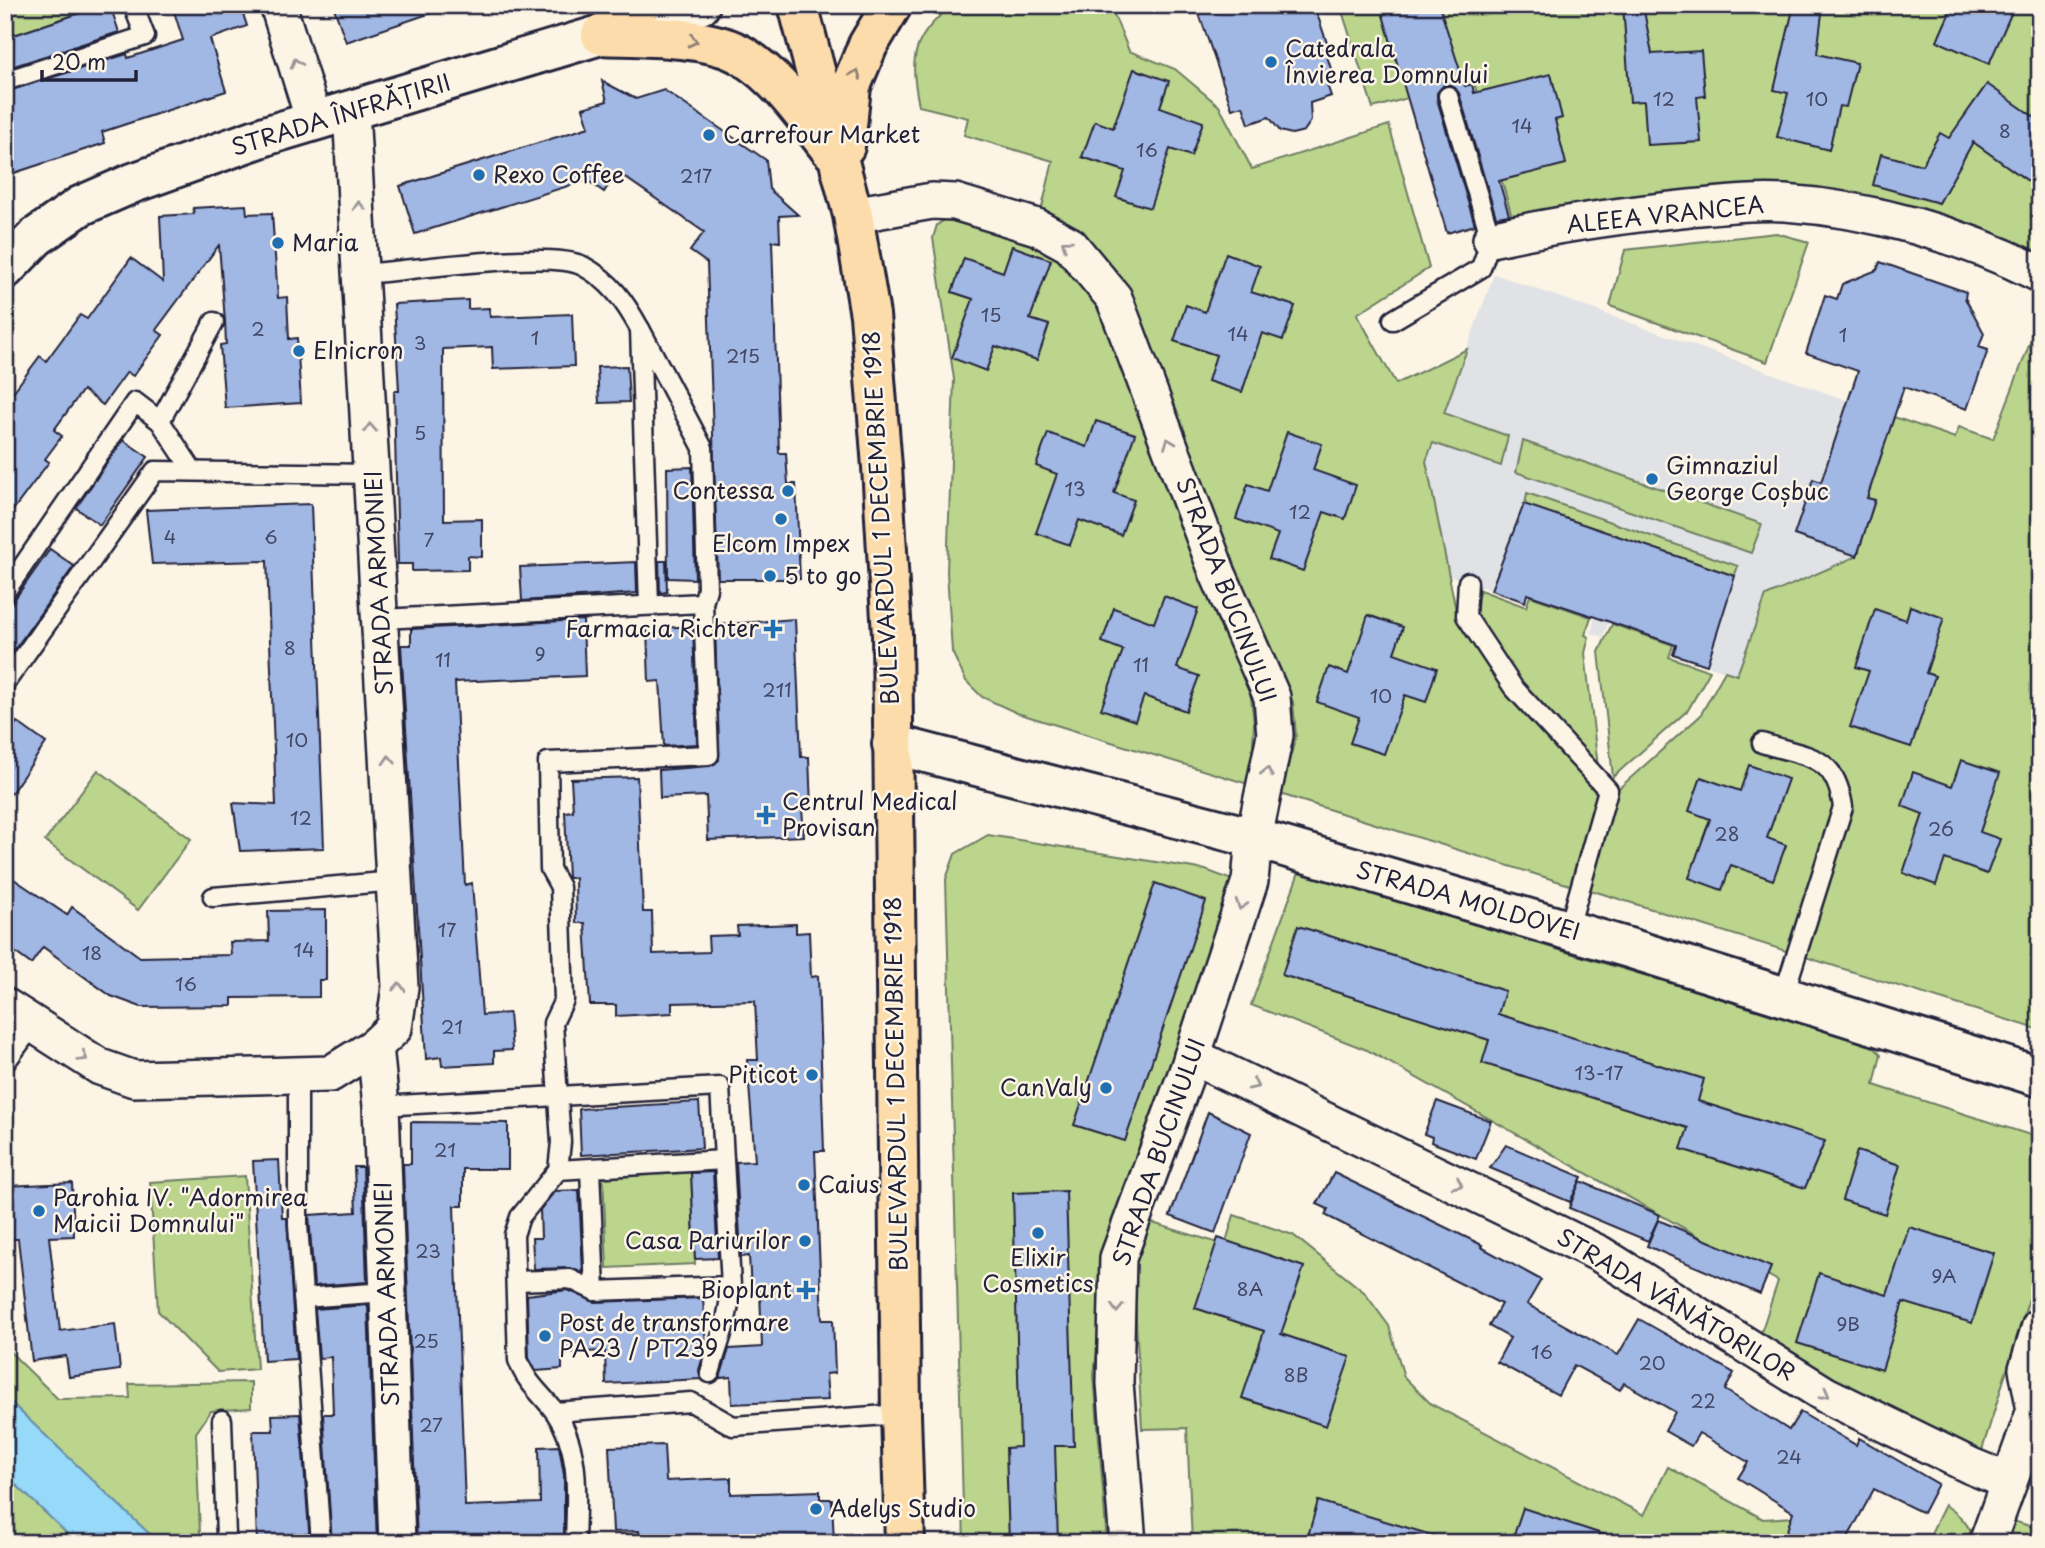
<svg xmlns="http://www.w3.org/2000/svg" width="2045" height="1548" font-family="'Playpen Sans',sans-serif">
  <rect width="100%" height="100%" fill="#fcf5e5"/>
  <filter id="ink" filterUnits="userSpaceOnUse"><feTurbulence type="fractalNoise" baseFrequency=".0143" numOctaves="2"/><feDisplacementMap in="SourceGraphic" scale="14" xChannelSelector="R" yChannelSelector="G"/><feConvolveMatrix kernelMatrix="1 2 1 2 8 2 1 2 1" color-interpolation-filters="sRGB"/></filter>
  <g filter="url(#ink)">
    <polygon fill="#e1e2e5" points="1494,274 1894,417 1867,497 1875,500 1857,556 1766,596 1737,675 1673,654 1677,643 1609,621 1603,637 1591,633 1595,617 1528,591 1525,602 1448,575 1426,461"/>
    <g fill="#bbd58c" stroke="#6e7c64" stroke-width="2">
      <polygon points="5,5 81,5 83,12 5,38"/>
      <path d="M952,5H1110L1129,51L1175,69L1219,106L1252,169L1389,125L1429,268L1357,314L1396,384L1467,349L1444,413L1508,436L1501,466L1433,443L1426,461L1457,616L1510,696L1600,793L1573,886L1280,794L1296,736L1293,702L1232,581L1125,292L1040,216L1053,161L964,135L968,118L919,106C909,56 912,39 952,5Z"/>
      <polygon points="1340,5 2040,5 2040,268 1746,186 1619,197 1512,217 1473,79 1373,108"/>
      <polygon points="949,217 962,217 1062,255 1103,306 1249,679 1254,724 1251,785 1017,713 982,697 966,681 952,652 947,572 954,379 933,238 937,225"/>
      <polygon points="1776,233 1809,242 1767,362 1610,306 1625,250"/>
      <polygon points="2040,333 2040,1030 1587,889 1617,790 1700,716 1725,671 1737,675 1766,596 1857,556 1875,500 1867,498 1894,417 1955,438 1959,427 1993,439 2033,335"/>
      <polygon points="1523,441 1762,524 1751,553 1516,472"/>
      <polygon points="1527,493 1738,566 1734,577 1525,505"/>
      <polygon points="1480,590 1526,607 1530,596 1591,617 1585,635 1589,637 1585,653 1598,767 1516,677 1473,612"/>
      <polygon points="1612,624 1673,645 1669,657 1710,671 1688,710 1613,777 1599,652"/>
      <polygon points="98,770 191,839 138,910 45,841"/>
      <polygon points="988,835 1206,870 1232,880 1107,1270 1094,1375 1107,1543 964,1543 946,879 955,854"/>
      <polygon points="1299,872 1868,1042 1881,1054 1874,1085 2030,1135 2040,1128 2040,1263 1979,1460 1757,1345 1778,1281 1367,1050 1251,1005"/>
      <polygon points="691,1172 695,1264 607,1268 603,1175"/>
      <polygon points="245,1176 257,1369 218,1372 158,1311 150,1182"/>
      <polygon points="1234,1215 1293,1235 1364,1292 1389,1326 1404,1377 1431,1404 1644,1515 1668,1467 1763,1519 1811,1516 1855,1543 1192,1543 1187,1428 1142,1429 1133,1266 1146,1221 1225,1245"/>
      <polygon points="5,1347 58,1399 130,1398 129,1384 251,1382 251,1408 211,1411 196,1433 200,1534 214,1543 159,1543 5,1397"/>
      <polygon points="5,1474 77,1543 5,1543"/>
      <path d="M1945,1505C1960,1515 1971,1525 1974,1543H1926Z"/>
      <polygon points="2010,1520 2036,1528 2031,1543 2003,1543"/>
    </g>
    <polygon fill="#96d9f8" stroke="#6890ac" stroke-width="2" points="5,1397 159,1543 77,1543 5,1474"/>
    <g fill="#a1b7e4" stroke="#22223b" stroke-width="2">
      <polygon points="81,5 110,5 119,32 5,69 5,38 83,12"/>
      <polygon points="172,5 240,5 247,26 210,39 226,91 102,132 105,143 5,176 5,92 127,54 128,58 183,40"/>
      <polygon points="333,5 440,5 440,10 346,42"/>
      <polygon points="1196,5 1314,5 1328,46 1324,47 1333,75 1325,79 1331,96 1310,103 1311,121 1304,131 1292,134 1280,131 1269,117 1249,124 1243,106 1232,109"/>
      <polygon points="1380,5 1439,5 1465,86 1472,84 1474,93 1551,74 1562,118 1555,120 1566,164 1499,181 1509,215 1496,217 1459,93 1451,85 1444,85 1437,93 1437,99 1475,225 1447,233"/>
      <polygon points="1623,5 1643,5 1652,54 1701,51 1705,96 1697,97 1701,142 1647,145 1644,101 1630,102"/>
      <polygon points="1794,5 1823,5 1817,54 1857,63 1846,107 1839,106 1829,150 1777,137 1788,93 1774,90"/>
      <polygon points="1953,5 2015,5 1989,64 1937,41"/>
      <polygon points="1134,69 1169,81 1160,107 1203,122 1191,156 1170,149 1150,208 1116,197 1125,171 1082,157 1095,121 1113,128"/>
      <polygon points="602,81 636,99 664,90 766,160 769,189 798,215 779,216 780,242 772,241 779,453 786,453 788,484 796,484 800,579 718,579 707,263 690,251 704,232 617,172 604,192 587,180 415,234 400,186 589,127 583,108 607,101"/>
      <polygon points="1987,84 2040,121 2040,165 2028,181 1973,142 1939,203 1873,185 1881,154 1922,165 1940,133 1949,138"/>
      <polygon points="246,205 247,214 272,213 278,298 287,297 289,339 297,338 301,403 225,408 220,345 226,344 225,321 219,245 156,330 163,335 133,376 127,372 103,405 83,390 54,430 62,436 45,459 49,462 5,521 5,403 40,356 46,361 80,315 87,319 131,258 163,282 160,216 194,214 193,208"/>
      <polygon points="1012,246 1051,260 1030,319 1049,325 1037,360 995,346 986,371 952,358 973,299 952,292 964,258 1003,272"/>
      <polygon points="1226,253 1260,266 1251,292 1295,306 1283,340 1262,333 1242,392 1208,381 1216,355 1174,341 1186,305 1205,312"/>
      <polygon points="1880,262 1966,292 1965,298 1984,333 1979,347 1988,350 1967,409 1904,387 1867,498 1875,500 1857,556 1794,535 1813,479 1821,482 1858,371 1806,353 1825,295 1837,299 1842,284 1877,270"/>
      <polygon points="468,300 468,309 489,308 490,317 572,314 574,366 493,369 492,347 443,349 444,520 482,519 482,557 468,556 468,570 412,571 412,564 398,564 394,391 399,391 394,304"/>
      <polygon points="627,366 629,402 599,403 597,367"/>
      <polygon points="1096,421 1135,434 1114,493 1134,500 1121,535 1079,520 1070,545 1036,533 1057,474 1036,466 1048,433 1087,447"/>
      <polygon points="1287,432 1322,444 1313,470 1356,485 1345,519 1324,512 1303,571 1269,559 1278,534 1236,519 1248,484 1267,491"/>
      <polygon points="123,440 148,457 100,525 76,508"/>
      <polygon points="692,467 695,579 668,578 667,468"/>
      <polygon points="311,504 324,848 240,851 233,803 276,805 267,561 152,564 146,510"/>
      <polygon points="1524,504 1735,576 1707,665 1673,654 1676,645 1607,621 1527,594 1525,602 1491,590"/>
      <polygon points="50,549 74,566 5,663 5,613"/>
      <polygon points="659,561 666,561 667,592 660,593"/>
      <polygon points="636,562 637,593 522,601 520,567"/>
      <polygon points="1164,596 1198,609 1177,668 1199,676 1186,711 1144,696 1135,721 1101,709 1123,650 1102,642 1114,608 1154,623"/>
      <polygon points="1910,606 1944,618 1926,673 1935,676 1911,747 1850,727 1869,671 1856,667 1875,609 1906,620"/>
      <polygon points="1368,615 1403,627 1394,653 1437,668 1426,702 1405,695 1384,754 1350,743 1359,717 1317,702 1329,667 1348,674"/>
      <polygon points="795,619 801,757 809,757 811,807 802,808 804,836 708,840 706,796 660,798 659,770 710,766 719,760 715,625"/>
      <polygon points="583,620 585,676 455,682 465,885 472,883 482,1015 509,1013 512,1050 494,1051 494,1063 442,1066 441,1057 426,1059 401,645 411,645 411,629"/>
      <polygon points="693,626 697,744 664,746 660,681 649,682 647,629"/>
      <polygon points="17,722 46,743 5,802 5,738"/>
      <polygon points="1961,760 2000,773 1980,832 2000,839 1987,874 1945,859 1936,885 1903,873 1923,814 1902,806 1913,772 1952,786"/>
      <polygon points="1749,765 1788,779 1767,838 1786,845 1773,880 1731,865 1722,890 1689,878 1710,819 1689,811 1701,777 1740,791"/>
      <polygon points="637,777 643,912 652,912 653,954 709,952 708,936 738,935 737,926 796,924 796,933 809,932 811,977 818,976 824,1151 815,1151 822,1320 833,1320 835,1373 826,1374 828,1400 732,1404 731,1377 720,1378 729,1349 762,1347 760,1290 751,1290 749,1256 741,1257 736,1162 755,1161 747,1060 758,1060 755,1001 672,1003 672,1013 616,1016 616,1005 590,1005 585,923 576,923 575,878 568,878 565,812 573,811 571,779"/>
      <polygon points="5,873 67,915 72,907 140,957 231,955 230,942 269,941 268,911 326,910 326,980 319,980 319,997 232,998 232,1006 141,1007 111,996 43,947 31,964 5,945"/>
      <polygon points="1155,883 1206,901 1125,1141 1074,1125"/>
      <polygon points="1298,926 1505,991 1498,1014 1704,1079 1698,1101 1825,1141 1805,1188 1681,1149 1688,1128 1482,1063 1489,1040 1282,975"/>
      <polygon points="1437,1101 1491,1121 1476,1159 1431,1142 1432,1137 1424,1134"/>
      <polygon points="699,1102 702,1148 581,1155 579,1109"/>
      <polygon points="1208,1112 1251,1133 1215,1233 1170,1216"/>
      <polygon points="411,1122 508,1123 508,1169 463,1169 463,1206 454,1206 465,1506 540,1503 539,1447 559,1446 564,1475 564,1536 502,1537 502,1543 417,1543 403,1164 411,1164"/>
      <polygon points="1506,1145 1582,1177 1570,1202 1490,1168"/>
      <polygon points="1857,1151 1900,1165 1885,1214 1842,1200"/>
      <polygon points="279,1160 282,1218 287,1218 296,1359 264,1361 253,1161"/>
      <polygon points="354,1167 363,1167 367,1282 314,1286 309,1215 356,1212"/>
      <polygon points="713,1172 718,1258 695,1259 691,1173"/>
      <polygon points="1334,1173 1482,1245 1481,1247 1541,1280 1527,1304 1618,1355 1639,1319 1734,1373 1725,1390 1789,1430 1800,1412 1856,1445 1859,1438 1892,1457 1938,1484 1923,1513 1874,1489 1845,1543 1783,1543 1793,1512 1738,1478 1748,1462 1699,1433 1691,1446 1665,1431 1675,1412 1624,1383 1620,1390 1574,1365 1558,1395 1497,1362 1510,1338 1489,1326 1501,1304 1325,1215 1328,1209 1317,1204"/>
      <polygon points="1580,1181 1660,1215 1648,1241 1569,1208"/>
      <polygon points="72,1183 74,1236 49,1237 60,1331 115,1324 120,1370 69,1377 66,1356 32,1361 18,1239 5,1239 5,1186"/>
      <polygon points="579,1190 583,1273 570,1268 534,1269 532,1238 541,1238 540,1210 555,1191"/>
      <polygon points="1066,1191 1074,1446 1055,1446 1058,1543 1009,1543 1006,1448 1020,1447 1013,1193"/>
      <polygon points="1658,1220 1771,1267 1760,1294 1647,1246"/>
      <polygon points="1909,1227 1994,1253 1972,1323 1903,1302 1882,1370 1797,1343 1819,1273 1887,1295"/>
      <polygon points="1218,1238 1304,1267 1281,1334 1350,1357 1326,1426 1242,1398 1264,1331 1195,1308"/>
      <polygon points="568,1290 595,1302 703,1298 706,1347 699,1370 701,1379 606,1384 605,1351 562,1353 562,1369 536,1371 529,1358 527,1295"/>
      <polygon points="368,1305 377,1543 332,1543 323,1414 333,1414 331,1357 319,1358 315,1309"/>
      <polygon points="300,1414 310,1543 257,1543 253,1431 273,1431 272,1415"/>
      <polygon points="664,1445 666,1481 731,1478 731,1494 820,1491 820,1499 832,1499 834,1543 733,1543 733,1538 639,1542 639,1531 613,1532 609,1447"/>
      <polygon points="1318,1501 1435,1536 1434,1543 1306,1543"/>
      <polygon points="1523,1508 1614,1538 1613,1543 1511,1543"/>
    </g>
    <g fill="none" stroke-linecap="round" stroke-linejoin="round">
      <g stroke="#22223b" stroke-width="23">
        <g id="service">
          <polyline points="5,81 145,36 133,5"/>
          <path d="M362,274C407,271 550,249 583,266C611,281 625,302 640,329L649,605"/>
          <polyline points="1393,320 1481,268 1491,239 1448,96"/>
          <polyline points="160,421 214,322"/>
          <polyline points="1468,582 1466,616 1513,687 1608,790 1568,931"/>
          <polyline points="5,592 135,402 160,421 193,471"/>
          <polyline points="381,619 703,603"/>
          <polyline points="5,683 155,471 373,474"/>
          <path d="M1762,743C1808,758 1835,753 1843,807L1783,997"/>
          <polyline points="213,897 395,881"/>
          <polyline points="5,1063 33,1025"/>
          <polyline points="298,1075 298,1225 321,1543"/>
          <path d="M381,1106L720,1087L731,1286C729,1321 719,1340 710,1373"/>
          <polyline points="590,1169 595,1291"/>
          <polyline points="558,1170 724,1160"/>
          <polyline points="516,1281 570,1279 595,1291 731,1286"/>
          <polyline points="303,1298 386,1292"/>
          <polyline points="555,1412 691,1402 733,1426 901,1414"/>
          <polyline points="222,1420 226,1536 228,1543"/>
          <path d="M575,1543C576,1498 582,1451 555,1412C541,1393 526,1383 518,1360L514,1235L520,1217L558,1170L561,1142L553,1023L564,1000L560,887L550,869L548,762L709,755L703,603L707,589L703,448L640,329"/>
        </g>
      </g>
      <g stroke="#22223b" stroke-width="40">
        <g id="minor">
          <polyline points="278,5 314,121"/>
          <polyline points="853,215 932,201 955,202 1037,227 1070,245 1114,298 1218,574 1272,697 1275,735 1254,838 1250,881 1188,1069 1118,1258 1115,1383 1128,1543"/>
          <path d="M1491,239C1557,224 1623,215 1690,208C1722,205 1754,201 1785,203C1872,209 1962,235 2040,274"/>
          <polyline points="5,1006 100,1067 134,1079 330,1074 375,1046 394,1028 400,987 351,110"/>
          <polyline points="375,1046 381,1106 397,1543"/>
          <polyline points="1192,1056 1600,1254 1826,1395 1971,1466 2008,1481"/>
          <polyline points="1987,1543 2035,1410 2027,1369 2040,1326"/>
        </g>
      </g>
      <g stroke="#22223b" stroke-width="44">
        <g id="tertiary">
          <polyline points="5,269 36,237 80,206 133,183 268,135 700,5"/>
          <polyline points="892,744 1254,838 1629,948 2040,1077"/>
        </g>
      </g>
      <g stroke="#22223b" stroke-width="44">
        <g id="primary">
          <polyline points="798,5 853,215 870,315 882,467 892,635 901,1414 905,1543"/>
          <path d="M601,35C639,37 711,35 743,56C780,79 805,117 831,150"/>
          <polyline points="601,35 641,5"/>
          <polyline points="845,146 851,86 868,45 892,5"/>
        </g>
      </g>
      <use href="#service" stroke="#fcf5e5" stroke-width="18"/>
      <use href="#minor" stroke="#fcf5e5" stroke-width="35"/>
      <use href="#tertiary" stroke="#fcf5e5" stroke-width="38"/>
      <use href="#primary" stroke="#fddcac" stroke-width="38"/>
    </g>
    <defs><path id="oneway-chevron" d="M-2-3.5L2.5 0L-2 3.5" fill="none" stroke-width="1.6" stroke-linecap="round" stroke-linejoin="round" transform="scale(1.75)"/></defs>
    <g stroke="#907f74">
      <use href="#oneway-chevron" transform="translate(693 41) rotate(14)"/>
      <use href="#oneway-chevron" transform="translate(856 74) rotate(-69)"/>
    </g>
    <g stroke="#9a9698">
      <use href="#oneway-chevron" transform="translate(296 63) rotate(-107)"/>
      <use href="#oneway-chevron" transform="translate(359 206) rotate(-93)"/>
      <use href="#oneway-chevron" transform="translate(1066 244) rotate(-144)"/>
      <use href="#oneway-chevron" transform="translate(370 428) rotate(-93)"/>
      <use href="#oneway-chevron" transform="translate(1169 443) rotate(-111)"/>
      <use href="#oneway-chevron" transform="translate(389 760) rotate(-93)"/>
      <use href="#oneway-chevron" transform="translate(1267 772) rotate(-78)"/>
      <use href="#oneway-chevron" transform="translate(1241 905) rotate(108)"/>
      <use href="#oneway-chevron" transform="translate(399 987) rotate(-87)"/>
      <use href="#oneway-chevron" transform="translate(83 1057) rotate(32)"/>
      <use href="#oneway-chevron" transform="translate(1254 1085) rotate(25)"/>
      <use href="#oneway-chevron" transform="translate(1458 1184) rotate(26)"/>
      <use href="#oneway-chevron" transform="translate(1117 1308) rotate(92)"/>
      <use href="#oneway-chevron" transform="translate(1825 1394) rotate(29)"/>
    </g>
  </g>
  <g fill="#1f6fb2" stroke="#fcf5e5" stroke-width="2.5">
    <circle cx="1271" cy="62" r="7"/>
    <circle cx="709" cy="135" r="7"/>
    <circle cx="479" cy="175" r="7"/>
    <circle cx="278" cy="243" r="7"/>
    <circle cx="299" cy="351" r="7"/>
    <circle cx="1652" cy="479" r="7"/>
    <circle cx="788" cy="491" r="7"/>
    <circle cx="781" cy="519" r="7"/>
    <circle cx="770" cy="576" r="7"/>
    <path d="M769.5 618.5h7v7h7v7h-7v7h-7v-7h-7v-7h7z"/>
    <path d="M762.5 804.5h7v7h7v7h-7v7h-7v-7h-7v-7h7z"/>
    <circle cx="812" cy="1075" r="7"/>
    <circle cx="1106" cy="1088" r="7"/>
    <circle cx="804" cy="1185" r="7"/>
    <circle cx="39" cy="1211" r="7"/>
    <circle cx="1038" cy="1233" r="7"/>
    <circle cx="805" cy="1241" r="7"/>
    <path d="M802.5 1279.5h7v7h7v7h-7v7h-7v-7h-7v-7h7z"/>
    <circle cx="545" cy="1336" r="7"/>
    <circle cx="816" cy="1509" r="7"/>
  </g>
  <g text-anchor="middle" stroke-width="5" stroke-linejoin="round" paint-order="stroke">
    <g font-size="19" fill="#424765">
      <text x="1664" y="106">12</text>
      <text x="1817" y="106">10</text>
      <text x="1522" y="133">14</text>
      <text x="2005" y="138">8</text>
      <text x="1147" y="157">16</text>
      <text x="696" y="183">217</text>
      <text x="991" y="322">15</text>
      <text x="258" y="336">2</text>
      <text x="1238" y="341">14</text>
      <text x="1843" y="342">1</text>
      <text x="535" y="345">1</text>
      <text x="420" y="350">3</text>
      <text x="743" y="363">215</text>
      <text x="420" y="440">5</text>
      <text x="1075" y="496">13</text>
      <text x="1300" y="519">12</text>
      <text x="170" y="544">4</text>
      <text x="271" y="544">6</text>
      <text x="429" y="547">7</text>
      <text x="290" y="655">8</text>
      <text x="540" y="661">9</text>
      <text x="443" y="667">11</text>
      <text x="1141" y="672">11</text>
      <text x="777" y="697">211</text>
      <text x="1381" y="703">10</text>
      <text x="297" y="747">10</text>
      <text x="301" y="825">12</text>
      <text x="1941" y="836">26</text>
      <text x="1727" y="841">28</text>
      <text x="447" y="937">17</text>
      <text x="304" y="957">14</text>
      <text x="92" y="960">18</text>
      <text x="186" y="991">16</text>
      <text x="452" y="1034">21</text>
      <text x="1599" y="1080">13-17</text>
      <text x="445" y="1157">21</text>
      <text x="428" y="1258">23</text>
      <text x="1944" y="1283">9A</text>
      <text x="1250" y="1296">8A</text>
      <text x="1848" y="1331">9B</text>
      <text x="426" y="1348">25</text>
      <text x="1542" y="1359">16</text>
      <text x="1652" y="1370">20</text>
      <text x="1296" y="1382">8B</text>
      <text x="1703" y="1408">22</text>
      <text x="431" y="1432">27</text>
      <text x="1789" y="1464">24</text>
    </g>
    <g font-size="23" fill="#22223b" stroke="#fcf5e5" text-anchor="start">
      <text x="1285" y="57">Catedrala<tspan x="1285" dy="26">Învierea Domnului</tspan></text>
      <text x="723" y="143">Carrefour Market</text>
      <text x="493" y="183">Rexo Coffee</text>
      <text x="292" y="251">Maria</text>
      <text x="313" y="359">Elnicron</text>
      <text x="1666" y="474">Gimnaziul<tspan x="1666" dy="26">George Coșbuc</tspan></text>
      <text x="774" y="499" text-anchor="end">Contessa</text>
      <text x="781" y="552" text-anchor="middle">Elcom Impex</text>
      <text x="784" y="584">5 to go</text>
      <text x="759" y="637" text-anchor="end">Farmacia Richter</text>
      <text x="782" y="810">Centrul Medical<tspan x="782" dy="26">Provisan</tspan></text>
      <text x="798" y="1083" text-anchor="end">Piticot</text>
      <text x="1092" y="1096" text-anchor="end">CanValy</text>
      <text x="818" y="1193">Caius</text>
      <text x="53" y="1206">Parohia IV. "Adormirea<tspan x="53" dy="26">Maicii Domnului"</tspan></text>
      <text x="791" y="1249" text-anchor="end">Casa Pariurilor</text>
      <text x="1038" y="1266" text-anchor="middle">Elixir<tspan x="1038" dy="26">Cosmetics</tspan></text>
      <text x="792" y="1298" text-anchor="end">Bioplant</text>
      <text x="559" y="1331">Post de transformare<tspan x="559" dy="26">PA23 / PT239</tspan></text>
      <text x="830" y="1517">Adelys Studio</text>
    </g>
    <g font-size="23" fill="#22223b" stroke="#fcf5e5">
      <text transform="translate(341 115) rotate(-17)" y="8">STRADA ÎNFRĂȚIRII</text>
      <text transform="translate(1665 215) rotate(-6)" y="8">ALEEA VRANCEA</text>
      <text transform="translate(881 518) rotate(-93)" y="8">BULEVARDUL 1 DECEMBRIE 1918</text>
      <text transform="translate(379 583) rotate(-93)" y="8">STRADA ARMONIEI</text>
      <text transform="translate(1226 590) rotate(69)" y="8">STRADA BUCINULUI</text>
      <text transform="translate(1468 901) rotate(16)" y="8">STRADA MOLDOVEI</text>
      <text transform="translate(896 1084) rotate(-91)" y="8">BULEVARDUL 1 DECEMBRIE 1918</text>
      <text transform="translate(1159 1152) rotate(-71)" y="8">STRADA BUCINULUI</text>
      <text transform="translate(387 1294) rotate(-92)" y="8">STRADA ARMONIEI</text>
      <text transform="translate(1676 1305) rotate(31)" y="8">STRADA VÂNĂTORILOR</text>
    </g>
  </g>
  <rect width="2045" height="1548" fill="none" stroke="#fcf5e5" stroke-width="28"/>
  <rect x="14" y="14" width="2017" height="1520" fill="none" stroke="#22223b" stroke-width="2.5" filter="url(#ink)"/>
  <path d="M42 70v10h94v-10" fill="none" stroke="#22223b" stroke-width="3.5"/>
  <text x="52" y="70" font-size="21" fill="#22223b" stroke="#fcf5e5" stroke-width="5" paint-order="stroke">20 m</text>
</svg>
